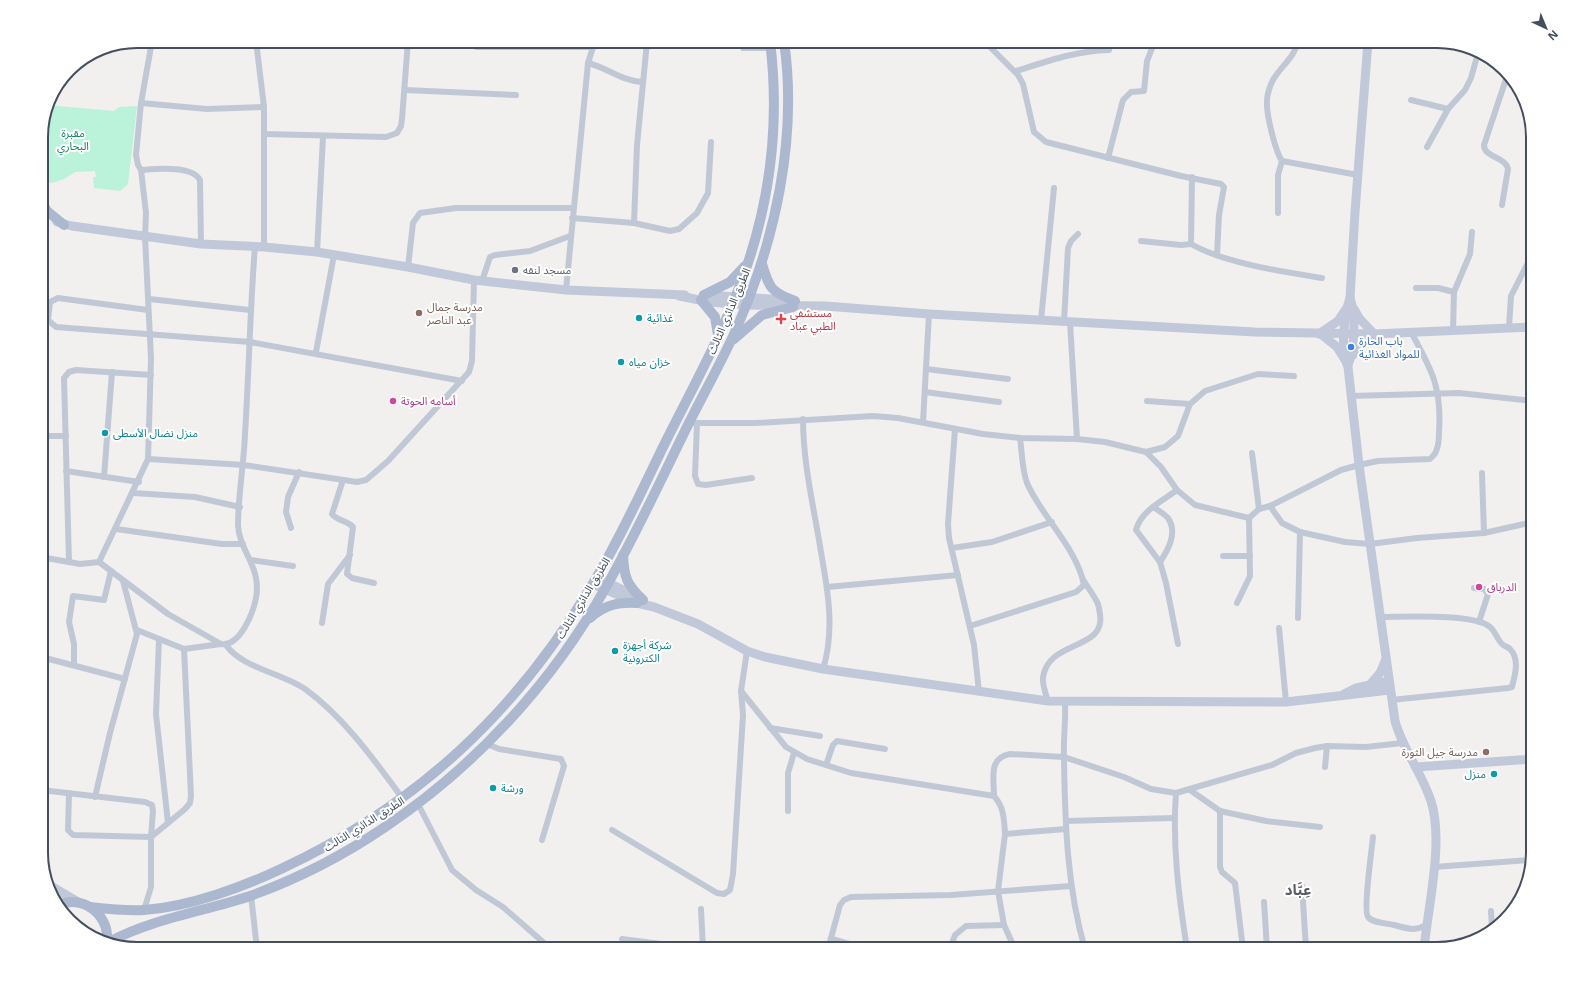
<svg xmlns="http://www.w3.org/2000/svg" width="1574" height="990" font-family="'Open Sans','Noto Sans Arabic',sans-serif">
  <rect width="100%" height="100%" fill="#f2efef"/>
  <path fill="#baf2da" d="M47,105L114,111L119,107L137,106L128,184L120,191L94,188L93,177H96L95,171L75,172C64,180 55,184 41,183V131Z"/>
  <g fill="none" stroke-linecap="round" stroke-linejoin="round">
    <g stroke="#c1c8d5" stroke-width="6">
      <polyline points="256,41 264,107 264,247"/>
      <polyline points="469,41 471,44 476,47 594,47"/>
      <polyline points="741,41 743,48 771,48"/>
      <polyline points="984,41 1018,75 1023,84 1034,132 1046,142 1181,176 1221,184 1224,187 1219,215 1217,255"/>
      <path d="M1298,41C1295,57 1281,66 1273,80C1270,85 1267,95 1267,101C1266,113 1275,151 1282,161L1358,175"/>
      <path d="M588,63C610,69 620,80 642,82"/>
      <path d="M1016,71C1048,61 1075,51 1109,50"/>
      <polyline points="405,90 516,95"/>
      <polyline points="1411,100 1448,109"/>
      <polyline points="141,103 207,109 264,107"/>
      <polyline points="264,134 386,137 397,133 401,126 402,119 408,41"/>
      <polyline points="1427,147 1448,109 1465,90 1471,78 1478,53"/>
      <polyline points="1108,158 1123,100 1131,92 1144,91 1147,61 1155,41"/>
      <path d="M141,170C156,169 192,165 200,180L201,244"/>
      <path d="M1192,177L1191,244C1224,263 1284,272 1322,278"/>
      <path d="M1502,205L1508,169C1505,156 1484,158 1484,145L1507,76"/>
      <polyline points="1278,213 1278,175 1282,161"/>
      <polyline points="572,218 634,223 670,231 679,229 697,213 708,193 711,142"/>
      <polyline points="634,223 637,145 647,42 668,41"/>
      <polyline points="1141,241 1181,245 1191,244"/>
      <polyline points="317,252 323,137"/>
      <polyline points="408,267 413,223 420,213 456,208 573,208"/>
      <polyline points="482,281 490,257 495,255 530,251 570,236"/>
      <polyline points="1416,288 1438,288 1454,292"/>
      <polyline points="566,290 588,63 595,41"/>
      <polyline points="149,299 250,310"/>
      <polyline points="148,310 58,298 50,302 48,320 56,327 250,342 462,381"/>
      <polyline points="1041,320 1054,188"/>
      <polyline points="1064,322 1068,248 1071,241 1078,234"/>
      <polyline points="1070,322 1077,439"/>
      <polyline points="1509,327 1511,296 1533,253"/>
      <polyline points="1453,330 1454,292 1470,254 1472,232"/>
      <polyline points="316,352 334,255"/>
      <polyline points="926,369 1008,379"/>
      <polyline points="925,392 999,402"/>
      <polyline points="1350,396 1459,393 1533,401"/>
      <polyline points="1147,401 1190,404"/>
      <path d="M803,419C803,464 814,508 821,552C828,591 835,631 823,669"/>
      <polyline points="923,422 929,314"/>
      <polyline points="688,423 756,423 873,416 898,418 983,434 1020,438 1077,439 1105,442 1146,452 1161,467 1177,490 1195,505 1249,518"/>
      <polyline points="697,423 695,476 698,484 706,485 752,478"/>
      <polyline points="955,429 948,524 949,538 974,645 979,692"/>
      <polyline points="41,436 66,436"/>
      <polyline points="1146,452 1165,447 1178,436 1190,404 1205,391 1258,374 1294,376"/>
      <polyline points="1252,453 1259,509"/>
      <polyline points="148,459 244,465 357,482 366,480 388,461 469,372 472,361 474,280"/>
      <polyline points="66,471 139,482"/>
      <polyline points="1482,473 1484,533"/>
      <polyline points="104,477 112,372"/>
      <path d="M343,480L332,514C337,521 347,520 353,527L347,574L352,578L374,583"/>
      <path d="M1177,490C1162,501 1141,511 1136,530L1160,562L1166,583L1178,644"/>
      <polyline points="133,493 195,497 240,507"/>
      <polyline points="1270,506 1282,523 1300,532 1345,542 1370,544 1417,538 1484,533 1533,522"/>
      <path d="M1153,507C1158,510 1164,514 1168,518C1178,533 1168,550 1160,562"/>
      <path d="M1249,518L1259,509L1270,506L1341,470L1359,465L1378,461L1430,459L1433,456C1438,451 1439,439 1439,432C1442,388 1432,370 1411,332"/>
      <polyline points="291,528 286,512 288,497 299,472"/>
      <polyline points="116,529 222,544 243,544"/>
      <polyline points="952,548 992,542 1052,522"/>
      <polyline points="1223,556 1250,556"/>
      <polyline points="41,557 80,564 99,562 148,459 151,358 145,237 146,213 141,170 138,165 136,155 141,103 152,41"/>
      <polyline points="251,560 293,566"/>
      <polyline points="69,562 64,378 69,372 76,370 151,375"/>
      <path d="M99,562L168,614L221,644C240,647 253,613 256,598C262,567 239,551 238,525C238,495 244,464 245,434C249,371 250,309 255,246"/>
      <polyline points="827,587 958,575"/>
      <polyline points="1474,588 1484,589 1488,594 1479,622"/>
      <polyline points="1237,603 1250,576 1249,518"/>
      <path d="M1381,617C1402,617 1475,613 1490,627C1495,631 1497,639 1502,644C1504,646 1508,647 1510,649C1520,659 1515,675 1512,687L1508,688L1391,700"/>
      <polyline points="1298,618 1300,532"/>
      <polyline points="322,623 328,584 350,555"/>
      <path d="M970,626L1076,592L1084,585C1077,548 1041,516 1027,483C1022,470 1022,452 1020,438"/>
      <polyline points="1279,628 1286,702"/>
      <polyline points="137,630 184,649 221,644"/>
      <polyline points="159,639 156,714 168,823"/>
      <path d="M226,645C242,668 282,673 305,689C344,717 375,761 403,799"/>
      <path d="M747,651L741,691L786,747L807,759L851,773L994,796C1004,807 1004,819 1005,834L1066,829"/>
      <polyline points="41,662 49,659 125,679"/>
      <polyline points="74,664 74,644 69,622 73,596 104,600 111,571"/>
      <path d="M1048,701C1046,695 1042,684 1043,677C1049,639 1106,651 1100,614C1099,610 1099,605 1097,602C1093,594 1088,588 1084,581"/>
      <path d="M1065,702C1066,721 1063,740 1064,759C1065,823 1067,888 1085,949"/>
      <polyline points="770,728 820,736"/>
      <polyline points="487,744 499,749 561,759 564,766 542,840"/>
      <polyline points="826,765 833,745 837,741 885,749"/>
      <polyline points="1325,767 1327,746"/>
      <polyline points="41,790 145,802 152,805 153,811 151,837 151,887 144,910"/>
      <polyline points="1190,790 1220,811 1266,821 1320,827"/>
      <polyline points="69,793 68,830 73,835 151,837 185,809 190,803 191,796 184,649"/>
      <polyline points="1176,793 1272,765 1296,753 1315,748 1327,746 1366,747 1402,743"/>
      <path d="M994,796C994,778 988,758 1010,754L1064,757L1124,777L1151,789L1176,793C1172,845 1179,898 1187,949"/>
      <polyline points="95,797 110,733 137,634 123,581"/>
      <polyline points="418,804 452,870 476,890 503,907 551,949"/>
      <polyline points="788,811 788,773 794,753"/>
      <polyline points="1220,811 1220,867 1222,872 1235,883 1243,949"/>
      <polyline points="1066,821 1174,818"/>
      <polyline points="612,830 717,893 724,894 730,890 733,874 743,715 741,691"/>
      <polyline points="1005,834 998,891 1004,925 1015,949"/>
      <path d="M1373,837C1372,848 1363,911 1368,917C1373,923 1386,923 1394,925C1406,928 1415,932 1426,925"/>
      <polyline points="1434,867 1531,860"/>
      <polyline points="1302,886 1306,949"/>
      <polyline points="251,895 257,949"/>
      <polyline points="1264,902 1267,949"/>
      <polyline points="701,909 703,949"/>
      <polyline points="1491,911 1492,929"/>
      <polyline points="622,939 700,949"/>
      <polyline points="832,939 866,949"/>
      <polyline points="828,949 840,905 844,900 851,897 951,895 1071,886"/>
      <polyline points="950,949 955,935 966,926 1004,925"/>
    </g>
    <g stroke="#c0c8d9" stroke-width="9">
      <path d="M1368,41L1355,212L1350,298C1344,315 1340,350 1348,367L1359,465L1395,721C1403,750 1422,773 1431,801C1444,842 1428,906 1424,949"/>
      <polyline points="57,222 72,226 201,244 264,247 317,252 408,267 474,280 566,290 685,295"/>
      <polyline points="703,295 790,300"/>
      <polyline points="679,296 710,302 746,305 825,306 929,314 1255,332 1374,334 1533,327"/>
      <polyline points="1354,309 1359,318 1374,334"/>
      <polyline points="1319,334 1338,321 1346,309"/>
      <polyline points="1322,335 1337,347 1345,360"/>
      <polyline points="1353,355 1362,343 1376,335"/>
      <path d="M1348,365C1355,349 1356,315 1350,298"/>
      <polyline points="597,577 637,597"/>
      <polyline points="593,584 637,603 654,607 698,624 747,651 765,657 823,669 1048,701 1286,702 1390,690"/>
      <polyline points="1369,686 1380,673 1386,659"/>
      <polyline points="1344,694 1356,688 1389,681"/>
      <polyline points="1416,767 1533,759"/>
      <polyline points="49,885 78,902"/>
    </g>
    <g stroke="#acb8d0" stroke-width="10">
      <polyline points="41,201 47,211 64,225"/>
      <polyline points="41,211 43,234 41,262"/>
      <path d="M762,264C769,288 771,292 795,301"/>
      <polyline points="704,295 730,282 745,266"/>
      <polyline points="701,300 715,317 718,335"/>
      <polyline points="734,339 762,315 793,307"/>
      <path d="M623,555C624,578 627,585 643,600"/>
      <path d="M590,618C604,605 618,602 637,603"/>
      <path d="M58,905C82,894 109,914 107,940"/>
      <path d="M90,907C108,909 126,911 144,910C189,907 243,887 283,868C417,805 516,713 592,585C619,541 641,492 664,445C691,391 721,337 742,280C770,204 780,122 770,41"/>
      <path d="M111,941C151,919 206,911 250,896C297,879 344,855 385,827C476,766 553,682 606,587C634,538 658,486 683,435C700,400 719,367 735,332C775,242 798,139 784,41"/>
    </g>
  </g>
  <circle fill="#6b7280" stroke="#fff" stroke-width="1.5" cx="515" cy="270" r="4"/>
  <g fill="#8d6e63" stroke="#fff" stroke-width="1.5">
    <circle cx="419" cy="313" r="4"/>
    <circle cx="1486" cy="752" r="4"/>
  </g>
  <g fill="#0f9aa8" stroke="#fff" stroke-width="1.5">
    <circle cx="639" cy="318" r="4"/>
    <circle cx="621" cy="362" r="4"/>
    <circle cx="105" cy="433" r="4"/>
    <circle cx="615" cy="651" r="4"/>
    <circle cx="1494" cy="774" r="4"/>
    <circle cx="493" cy="788" r="4"/>
  </g>
  <path fill="#e0444e" stroke="#fff" stroke-width="1.5" d="M779 313h4v4h4v4h-4v4h-4v-4h-4v-4h4z"/>
  <circle fill="#3f7fe0" stroke="#fff" stroke-width="1.5" cx="1351" cy="347" r="4"/>
  <g fill="#d1479c" stroke="#fff" stroke-width="1.5">
    <circle cx="393" cy="401" r="4"/>
    <circle cx="1479" cy="587" r="4"/>
  </g>
  <g text-anchor="middle" stroke-width="4" stroke-linejoin="round" paint-order="stroke">
    <g font-size="11" fill="#10855f" stroke="#fff">
      <text x="73" y="137">مقبرة<tspan x="73" dy="13">البحاري</tspan></text>
    </g>
    <g font-size="11" fill="#5b616d" stroke="#fff" text-anchor="start">
      <text x="523" y="274">مسجد لنقه</text>
    </g>
    <g font-size="11" fill="#785e54" stroke="#fff" text-anchor="start">
      <text x="427" y="311">مدرسة جمال<tspan x="427" dy="13">عبد الناصر</tspan></text>
      <text x="1478" y="756" text-anchor="end">مدرسة جيل الثورة</text>
    </g>
    <g font-size="11" fill="#454e5e" stroke="#fff">
      <text transform="translate(729 311) rotate(-67)" y="4">الطريق الدائري الثالث</text>
      <text transform="translate(583 598) rotate(-59)" y="4">الطريق الدائري الثالث</text>
      <text transform="translate(364 824) rotate(-32)" y="4">الطريق الدائري الثالث</text>
    </g>
    <g font-size="11" fill="#be3a42" stroke="#fff" text-anchor="start">
      <text x="790" y="317">مستشفى<tspan x="790" dy="13">الطبي عباد</tspan></text>
    </g>
    <g font-size="11" fill="#0d838f" stroke="#fff" text-anchor="start">
      <text x="647" y="322">غذائية</text>
      <text x="629" y="366">خزان مياه</text>
      <text x="113" y="437">منزل نضال الأسطى</text>
      <text x="623" y="649">شركة أجهزة<tspan x="623" dy="13">الكترونية</tspan></text>
      <text x="1486" y="778" text-anchor="end">منزل</text>
      <text x="501" y="792">ورشة</text>
    </g>
    <g font-size="11" fill="#366cbe" stroke="#fff" text-anchor="start">
      <text x="1359" y="345">باب الحارة<tspan x="1359" dy="13">للمواد الغذائية</tspan></text>
    </g>
    <g font-size="11" fill="#b23c85" stroke="#fff" text-anchor="start">
      <text x="401" y="405">أسامه الحوتة</text>
      <text x="1487" y="591">الدرباق</text>
    </g>
    <g font-size="15" font-weight="bold" fill="#5b5d64" stroke="#fff">
      <text x="1298" y="895">عِبَّاد</text>
    </g>
  </g>
  <path d="M0 0H1574V990H0ZM137 48H1437A89 89 0 0 1 1526 137V853A89 89 0 0 1 1437 942H137A89 89 0 0 1 48 853V137A89 89 0 0 1 137 48Z" fill="#fff" fill-rule="evenodd"/>
  <path fill="none" stroke="#454e5e" stroke-width="2" d="M137 48H1437A89 89 0 0 1 1526 137V853A89 89 0 0 1 1437 942H137A89 89 0 0 1 48 853V137A89 89 0 0 1 137 48Z"/>
  <g transform="translate(1546 28) rotate(136)" stroke="#ffffff" stroke-width="3" paint-order="stroke">
  <path d="M0-3L7 15L0 10L-7 15Z" fill="#454e5e"/>
  <text y="-6" font-size="11" font-weight="bold" text-anchor="middle" fill="#454e5e">N</text>
  </g>
</svg>
